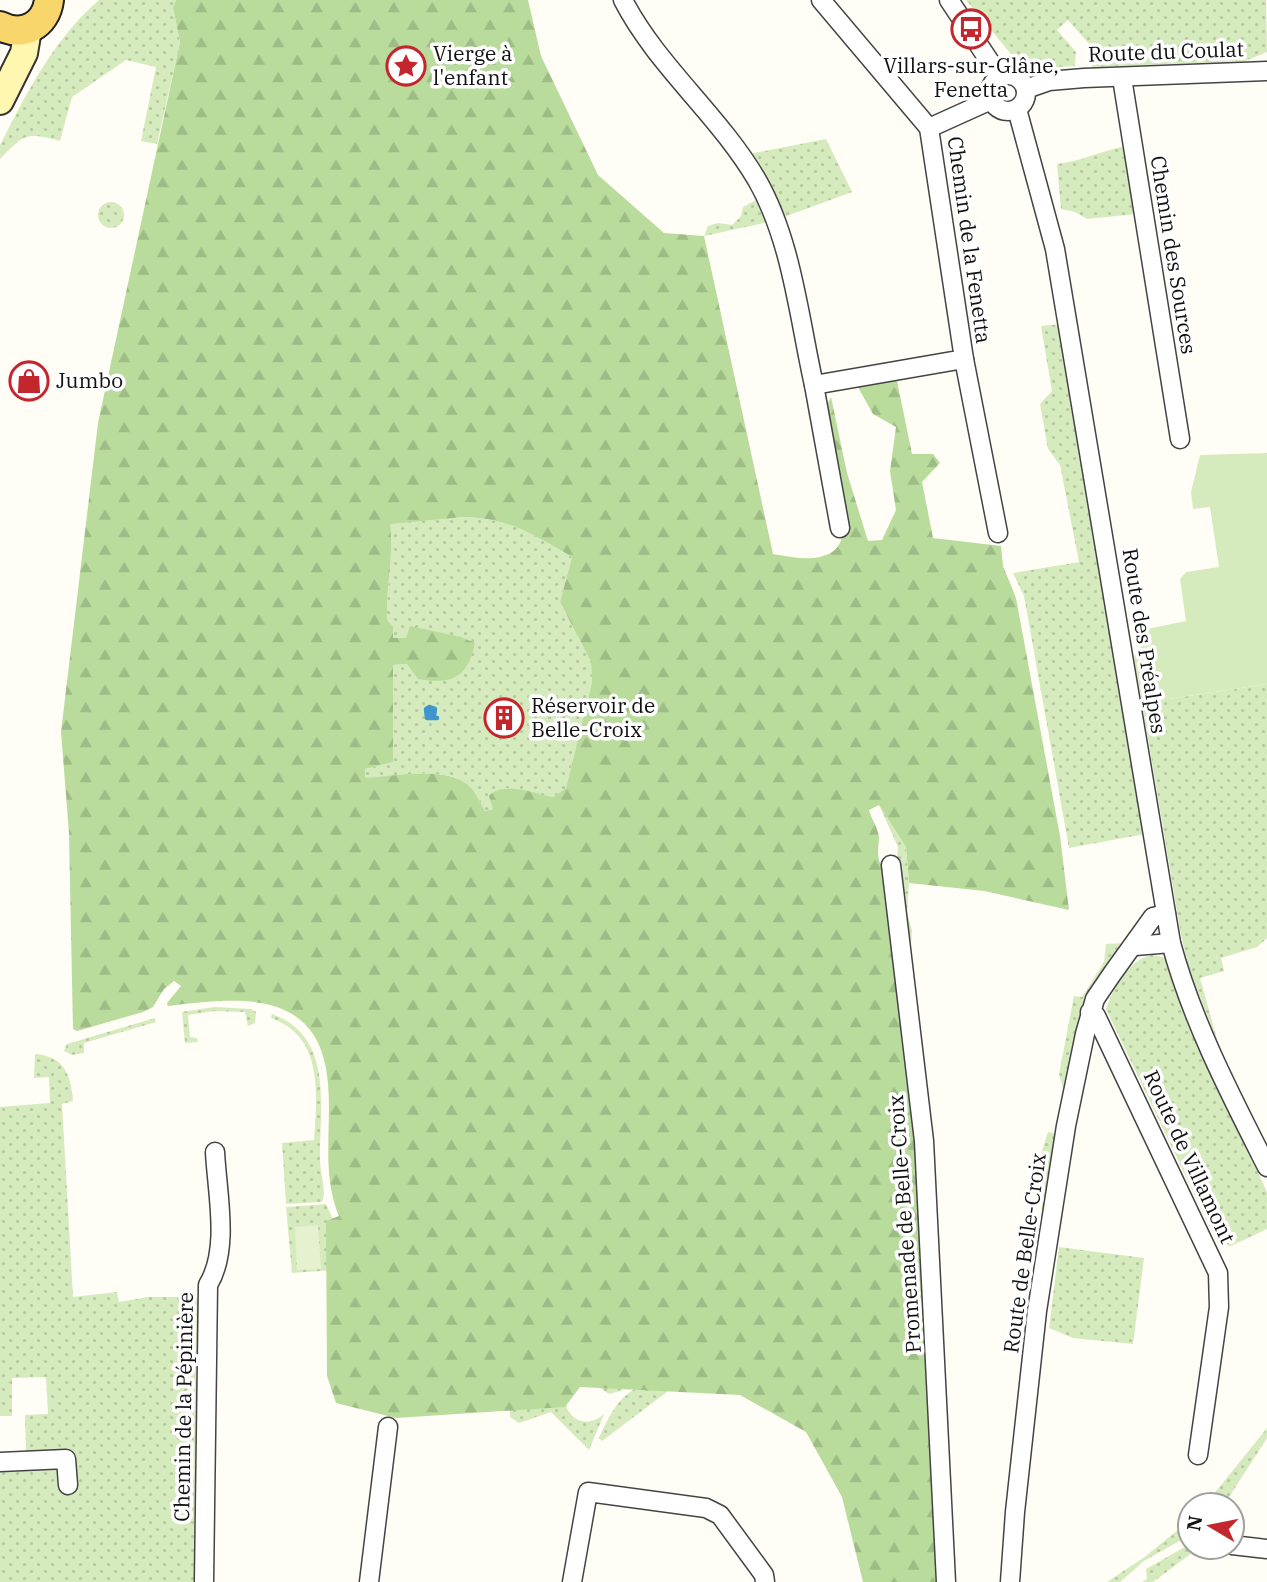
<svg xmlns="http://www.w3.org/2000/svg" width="1267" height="1582" font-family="'IBM Plex Serif',serif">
  <defs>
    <pattern id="grass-dots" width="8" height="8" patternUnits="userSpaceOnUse" patternTransform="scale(1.75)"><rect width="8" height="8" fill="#d5ebbd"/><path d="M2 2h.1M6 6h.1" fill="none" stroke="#b6c8a1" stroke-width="1.8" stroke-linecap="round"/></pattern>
    <pattern id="forest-firs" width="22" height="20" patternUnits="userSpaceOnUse" patternTransform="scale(1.75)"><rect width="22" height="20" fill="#b9dc9c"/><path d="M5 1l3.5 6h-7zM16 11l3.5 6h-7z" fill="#9ebc85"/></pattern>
  </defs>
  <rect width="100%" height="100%" fill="#fffdf5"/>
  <g fill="url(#grass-dots)">
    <path d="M99,0H176L173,8L180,42L157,144L141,141L156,67L126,60L72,97L60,141C25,132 25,134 0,159V145C28,91 53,40 99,0Z"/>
    <polygon points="966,0 1266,0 1267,52 1245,61 1092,67 1089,44 1068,20 1057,30 1076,52 1075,66 1038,68 1020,65"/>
    <polygon points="826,139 852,192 784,217 749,154"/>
    <path d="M1126,146L1136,214L1087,219L1075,212L1061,209L1057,164C1082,161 1101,151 1126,146Z"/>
    <polygon points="753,188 768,222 704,236 708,226 718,223 732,225 741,216 743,207 756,200"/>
    <circle cx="111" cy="215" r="13"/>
    <polygon points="1061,324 1145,834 1069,848 1024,596 1013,573 1079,562 1060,465 1048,449 1040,404 1052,391 1041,326"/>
    <path d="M463,517C509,518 534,534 572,557L560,602L591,662L592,682L566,788L553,797L506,788L493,809L485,811C480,802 475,790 467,784C446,766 391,776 365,779L364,769L393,762V665L407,664L406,638H393V626L387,620C386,585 394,558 389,523Z"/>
    <polygon points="1267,684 1267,938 1257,947 1221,958 1224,971 1200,978 1218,1043 1189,969 1181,935 1142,703"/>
    <polygon points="879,805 906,847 909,883 907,913 912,930 910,960 896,867 898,847"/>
    <polygon points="1128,943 1065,1089 1063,1089 1059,1074 1074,996 1082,997 1104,962 1106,944"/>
    <path d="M1152,955L1163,957L1171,964L1183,1006L1267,1192V1229L1231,1246L1218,1244L1106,1009C1114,987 1128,960 1152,955Z"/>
    <polygon points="214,1007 251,1009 256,1012 255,1023 248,1026 245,1012 214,1011 188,1015 190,1037 197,1038 198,1042 185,1043 182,1012"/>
    <path d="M272,1014C335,1037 319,1107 320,1160C320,1173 327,1192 322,1202L286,1204L282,1143L314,1140C317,1094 324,1037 271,1018Z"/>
    <polygon points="155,1018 156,1022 84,1043 84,1053 72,1055 64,1051 67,1044"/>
    <path d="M35,1054C65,1056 71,1076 73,1101L62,1104L73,1297L117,1292L119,1302L148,1297H195L199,1299L196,1582H0V1452L26,1451L25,1415L48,1414L46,1377L12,1378V1416H0V1107L50,1103L49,1077L34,1078Z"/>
    <polygon points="1048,1132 1059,1134 1045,1220 1042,1220 1041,1154"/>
    <polygon points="326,1204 338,1231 334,1270 292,1273 286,1207"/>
    <polygon points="1059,1247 1144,1258 1133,1344 1073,1338 1049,1328"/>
    <path d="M626,1374L629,1382L620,1391L609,1394L594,1384L583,1382C546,1398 578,1438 604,1414L589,1450L551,1412L519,1423L510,1417L509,1402C534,1368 588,1375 626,1374Z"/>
    <path d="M688,1376L602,1441L599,1438C622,1386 635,1384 688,1376Z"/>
    <polygon points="1267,1428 1267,1438 1224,1505 1205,1505"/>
    <polygon points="1190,1520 1190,1535 1144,1561 1120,1582 1107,1582 1146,1556"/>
    <polygon points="1190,1544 1190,1547 1200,1547 1153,1582 1142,1582 1147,1579 1146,1569"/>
  </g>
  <path fill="url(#forest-firs)" fill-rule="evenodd" d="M176,0H528L541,56L598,175L664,233L704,236L773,554C793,557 814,563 832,552C861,536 830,438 824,410L831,397L847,473L868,541L882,540L896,510L890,471L896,427L873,414L855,382L897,381L912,454H933L940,463L922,482L933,538L1001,546L1003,566L1016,598L1060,836L1069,910L984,891L909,883L906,847L879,805L869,810C871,818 879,830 879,838C878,852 876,859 885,872L913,1074L942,1582H863L842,1497L806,1432L740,1395L580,1387L565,1407L396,1418L336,1403L327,1376L326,1221L339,1216C321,1173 332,1129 328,1084C321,988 240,997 168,1006L167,1003L181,986L174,981L164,989L153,1007L143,1012L77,1031L73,1029L69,833L61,732L98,423L180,42L173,8ZM463,517C509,518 533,534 572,557L560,602L591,662L592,682L566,788L553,797C535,794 503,780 489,796L493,809L485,811C480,802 475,790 467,784C446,766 391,776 365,778V769L393,762V665L407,664L418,679C451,685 468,678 475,643L461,637L410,626L406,638H393V626L387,620C386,585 394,559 390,524Z"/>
  <polygon fill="#d5ebbd" points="1267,453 1267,684 1142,703 1134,657 1147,629 1186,621 1180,579 1186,572 1219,567 1210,507 1193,509 1191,492 1200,455"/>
  <polygon fill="#e6f2cf" points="318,1225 321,1269 297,1270 295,1227"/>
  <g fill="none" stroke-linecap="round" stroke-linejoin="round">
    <polyline stroke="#3f96cf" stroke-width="4.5" points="432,713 431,710 429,714 434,714 430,709 427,713 434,716 435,709 429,707 426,709 427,718 437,718"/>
    <g stroke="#444" stroke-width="21">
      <g id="minor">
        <path d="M623,0C657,66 719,115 757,180C792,241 799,318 814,385L964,359L929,128L821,0"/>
        <polyline points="949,0 1000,77"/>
        <circle cx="1008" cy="93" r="18"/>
        <polyline points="1122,78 1180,439"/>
        <polyline points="1026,89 1049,81 1084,78 1267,71"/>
        <path d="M1017,109L1055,249L1171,943C1192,1021 1230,1094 1267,1167"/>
        <polyline points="929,128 991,100"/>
        <polyline points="964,359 998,533"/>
        <polyline points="814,385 840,528"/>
        <polyline points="891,865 924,1141 946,1582"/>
        <polyline points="1135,946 1171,943"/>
        <polyline points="1090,1012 1096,1016 1218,1273 1219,1307 1198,1455"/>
        <polyline points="0,1462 66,1459 68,1485"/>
        <polyline points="1232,1545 1267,1549"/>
        <path d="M204,1582L208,1285C230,1249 217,1193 215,1152"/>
        <polyline points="369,1582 388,1427"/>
        <polyline points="572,1582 588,1492 706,1508 720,1515 764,1575 765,1582"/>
        <polyline points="1010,1582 1015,1512 1037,1311 1066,1126 1085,1034 1095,999 1112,974 1153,917 1166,914"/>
      </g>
    </g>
    <g stroke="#333" stroke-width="30">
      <polyline id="secondary" points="0,101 24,53 28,29"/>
    </g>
    <g stroke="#222" stroke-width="32">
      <path id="primary" d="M0,26C23,38 46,25 49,0"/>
    </g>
    <use href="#minor" stroke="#fff" stroke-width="18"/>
    <use href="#secondary" stroke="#fff6b0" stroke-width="26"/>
    <use href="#primary" stroke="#f9d66b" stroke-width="28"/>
  </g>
  <defs>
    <g id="bus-ring" transform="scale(2.0125)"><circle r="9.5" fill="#fff" stroke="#c4262e" stroke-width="1.5"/><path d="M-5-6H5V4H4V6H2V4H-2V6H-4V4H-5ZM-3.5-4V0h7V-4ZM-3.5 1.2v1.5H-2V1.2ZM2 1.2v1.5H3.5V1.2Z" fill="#c4262e"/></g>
    <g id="sight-ring" transform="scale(2.0125)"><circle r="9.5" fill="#fff" stroke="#c4262e" stroke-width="1.5"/><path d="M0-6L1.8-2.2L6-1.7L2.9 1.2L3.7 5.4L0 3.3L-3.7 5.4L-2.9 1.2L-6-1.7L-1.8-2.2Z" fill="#c4262e"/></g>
    <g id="shop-ring" transform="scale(2.0125)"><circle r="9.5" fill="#fff" stroke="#c4262e" stroke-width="1.5"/><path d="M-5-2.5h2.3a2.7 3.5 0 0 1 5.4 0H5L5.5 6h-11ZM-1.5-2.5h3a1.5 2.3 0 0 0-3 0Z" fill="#c4262e"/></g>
    <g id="building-ring" transform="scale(2.0125)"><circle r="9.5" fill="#fff" stroke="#c4262e" stroke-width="1.5"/><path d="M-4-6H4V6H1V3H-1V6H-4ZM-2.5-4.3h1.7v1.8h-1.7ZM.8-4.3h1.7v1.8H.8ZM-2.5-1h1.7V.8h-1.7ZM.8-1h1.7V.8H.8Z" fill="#c4262e"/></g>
  </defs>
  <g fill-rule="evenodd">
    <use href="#bus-ring" x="971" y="29"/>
    <use href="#sight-ring" x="406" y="66"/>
    <use href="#shop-ring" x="29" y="381"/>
    <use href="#building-ring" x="504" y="718"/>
  </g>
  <g text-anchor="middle" stroke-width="7" stroke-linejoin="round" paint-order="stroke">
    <g font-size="21" fill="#111" stroke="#fff">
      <text transform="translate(1166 52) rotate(-2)" y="7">Route du Coulat</text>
      <text transform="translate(969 240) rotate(82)" y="7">Chemin de la Fenetta</text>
      <text transform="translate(1173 255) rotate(81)" y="7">Chemin des Sources</text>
      <text transform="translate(1144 641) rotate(81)" y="7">Route des Préalpes</text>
      <text transform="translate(1189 1157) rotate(65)" y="7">Route de Villamont</text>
      <text transform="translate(905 1224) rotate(-94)" y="7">Promenade de Belle-Croix</text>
      <text transform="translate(1025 1253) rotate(-82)" y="7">Route de Belle-Croix</text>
      <text transform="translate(184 1407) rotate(-89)" y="7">Chemin de la Pépinière</text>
    </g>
    <g font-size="21" fill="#111" stroke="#fff" text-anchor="start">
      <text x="433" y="61">Vierge à<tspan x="433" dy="24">l'enfant</tspan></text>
      <text x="971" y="73" text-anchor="middle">Villars-sur-Glâne,<tspan x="971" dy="24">Fenetta</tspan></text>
      <text x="56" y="388">Jumbo</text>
      <text x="531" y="713">Réservoir de<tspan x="531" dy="24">Belle-Croix</tspan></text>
    </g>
  </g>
  <g transform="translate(1211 1526) rotate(280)"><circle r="33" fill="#ffffff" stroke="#a0a0a0" stroke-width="2"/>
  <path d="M0-5L12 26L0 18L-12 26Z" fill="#c4262e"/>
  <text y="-10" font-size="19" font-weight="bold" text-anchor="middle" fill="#111111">N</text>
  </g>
</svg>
